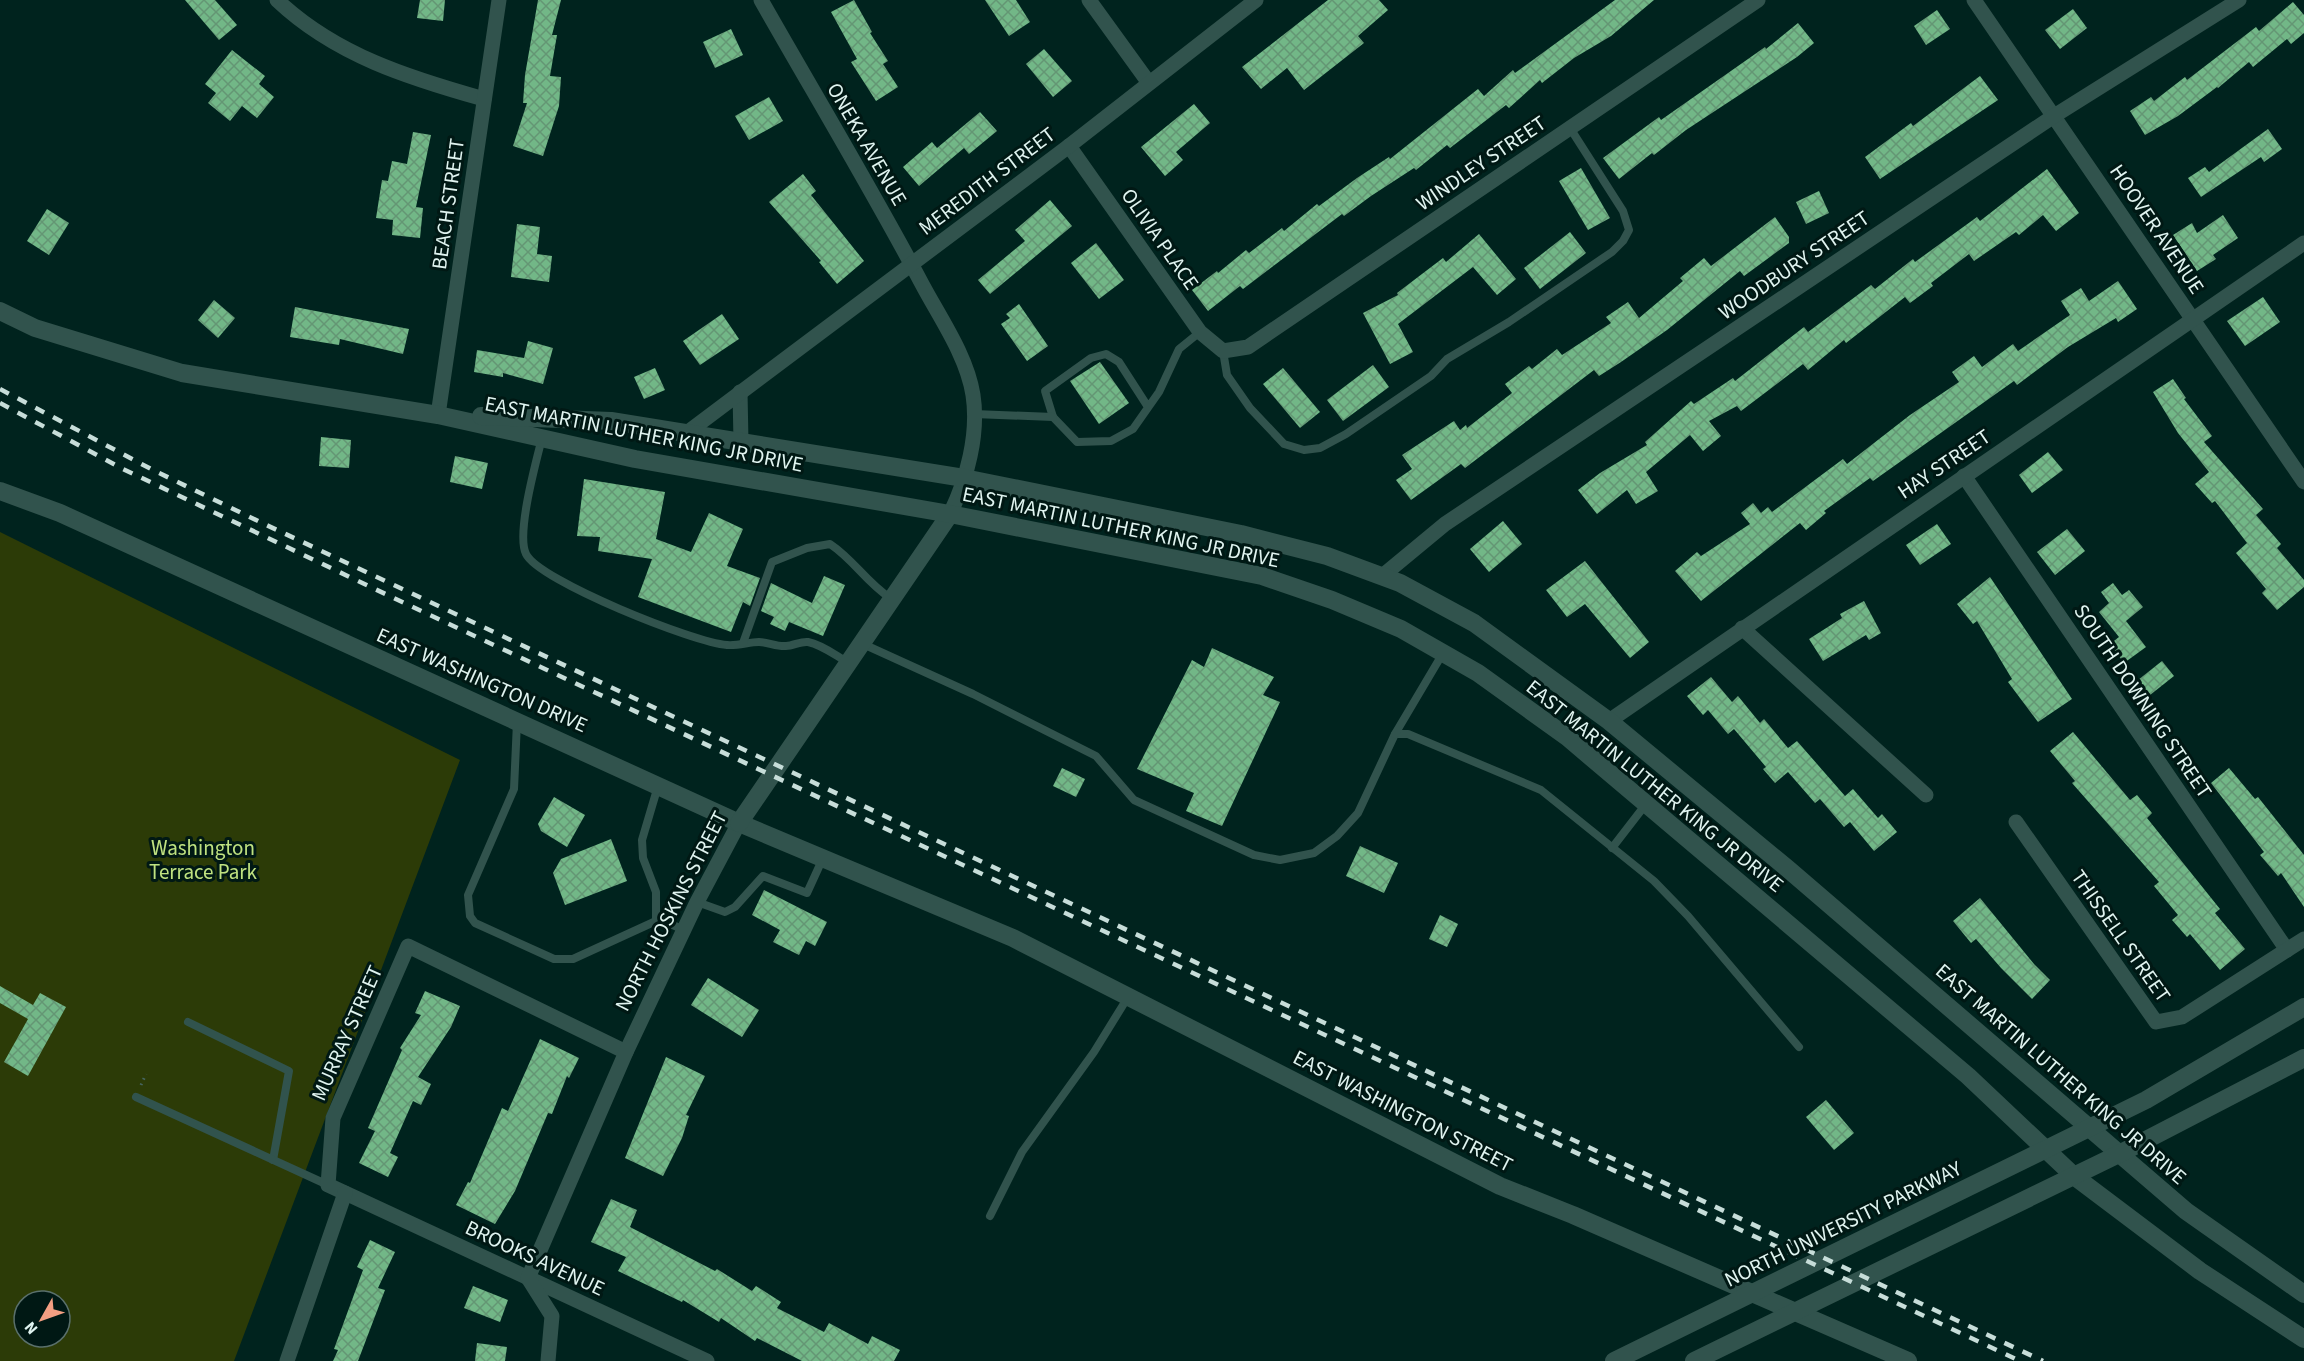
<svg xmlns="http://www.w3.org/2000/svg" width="2304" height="1361" font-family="'Source Sans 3',sans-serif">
  <defs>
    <pattern id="building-cross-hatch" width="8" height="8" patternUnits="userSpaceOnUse" patternTransform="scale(1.5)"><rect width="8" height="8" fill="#72b787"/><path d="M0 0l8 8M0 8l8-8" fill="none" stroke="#649674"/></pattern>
  </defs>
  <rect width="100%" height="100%" fill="#00231e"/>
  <path fill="#2c3b07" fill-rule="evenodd" d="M0,532L460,760L234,1361H0ZM24,1301H60V1337H24Z"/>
  <g fill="url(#building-cross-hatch)">
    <polygon points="185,0 215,0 237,25 219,40"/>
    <polygon points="420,0 445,0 443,21 417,18"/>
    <polygon points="538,0 561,0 552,35 557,35 550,76 561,77 559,106 543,156 513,146 527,103 523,103 525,75"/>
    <polygon points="854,0 872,32 870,33 888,61 883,64 898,87 876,101 851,62 857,59 831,12"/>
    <polygon points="985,0 1016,0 1030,22 1009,36"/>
    <polygon points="1328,0 1379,0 1388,10 1358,36 1364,43 1304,90 1287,68 1261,89 1242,67"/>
    <polygon points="1615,0 1654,0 1611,36 1574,58 1542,83 1540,80 1509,108 1506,105 1450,148 1447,145 1416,170 1414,168 1371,196 1344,216 1342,214 1243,289 1240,286 1208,311 1192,290 1217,271 1218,273 1246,250 1249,253 1282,228 1284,231 1317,204 1319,206 1357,178 1389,157 1390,159 1478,89 1484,96 1513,70 1515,73"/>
    <polygon points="2293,2 2304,15 2304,33 2291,44 2287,39 2253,67 2249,62 2218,88 2217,87 2178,116 2145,135 2130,111 2151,97 2154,101 2185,77 2187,80 2256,27 2259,31"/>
    <polygon points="2073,9 2087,28 2060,49 2045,30"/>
    <polygon points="1937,10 1950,29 1926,45 1914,26"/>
    <polygon points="1798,23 1814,43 1797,57 1686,130 1654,155 1652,153 1619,179 1603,158 1659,117 1661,120 1748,59 1765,47 1766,49"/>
    <polygon points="731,29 743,55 715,68 703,42"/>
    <polygon points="1044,49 1072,81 1053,97 1026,64"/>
    <polygon points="232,50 265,76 259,84 274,97 257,118 242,106 230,121 208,103 216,93 205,84"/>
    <polygon points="1980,76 1998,100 1880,179 1865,157 1911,123 1913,126"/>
    <polygon points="769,97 783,121 749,140 735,116"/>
    <polygon points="1194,104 1210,123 1176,152 1183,160 1165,176 1141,147"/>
    <polygon points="980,112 997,131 969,154 964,148 919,186 903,167 932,142 937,148"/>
    <polygon points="2268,129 2282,149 2264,162 2261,157 2201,197 2188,178 2205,167 2209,172"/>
    <polygon points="413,132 431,135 416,207 423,208 420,238 392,235 393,220 376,218 382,180 388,181 392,161 407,164"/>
    <polygon points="1581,168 1610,218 1588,230 1559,181"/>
    <polygon points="2047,169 2079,213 2056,231 2043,215 2019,235 2016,232 1974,261 1969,254 1931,283 1933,286 1910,303 1905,297 1846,343 1844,340 1808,370 1803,364 1741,411 1737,406 1709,421 1721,436 1703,451 1690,435 1646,472 1658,491 1636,504 1627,490 1597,514 1578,490 1600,473 1647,445 1645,442 1691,401 1694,404 1733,378 1735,381 1804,327 1808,332 1871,285 1875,289 1913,259 1915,262 1977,217 1980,221"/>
    <polygon points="803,174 816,191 811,195 864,261 837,284 819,262 821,261 769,202"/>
    <polygon points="1819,191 1829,213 1806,224 1796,202"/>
    <polygon points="1050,200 1072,226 990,294 978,280 1025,241 1015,230"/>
    <polygon points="47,209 69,223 49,255 27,241"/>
    <polygon points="2223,215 2238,238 2213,255 2216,259 2197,271 2173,235 2192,223 2197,233"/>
    <polygon points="1775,217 1789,237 1789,243 1744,276 1740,271 1667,330 1621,362 1599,376 1594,370 1465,468 1461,464 1411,500 1396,480 1412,469 1402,455 1454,421 1460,430 1466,425 1467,428 1512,393 1505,384 1529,366 1532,369 1557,349 1562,355 1611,323 1606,317 1628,302 1639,318 1683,281 1680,278 1704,258 1711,266"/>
    <polygon points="517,224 540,227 537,254 552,256 549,282 511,277"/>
    <polygon points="1570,232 1586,253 1540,289 1524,268"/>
    <polygon points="1479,234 1516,279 1497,295 1473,267 1398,324 1413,352 1390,364 1363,313 1398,295 1397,293 1443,258 1446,262"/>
    <polygon points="1096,243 1124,280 1099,299 1071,263"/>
    <polygon points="2118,281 2137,309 2118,322 2116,318 2068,347 2017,385 2014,381 1873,481 1870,478 1824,511 1826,513 1806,530 1800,523 1701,601 1675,571 1697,552 1701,556 1750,524 1741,513 1753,503 1761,513 1768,507 1772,512 1843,459 1847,464 1910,415 1959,382 1952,372 1974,356 1982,367 2013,344 2018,351 2070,315 2061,301 2081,288 2089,301"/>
    <polygon points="2263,297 2280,322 2245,346 2227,321"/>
    <polygon points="214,300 235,318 218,338 198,320"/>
    <polygon points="1019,304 1048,346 1027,361 1001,324 1010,318 1006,314"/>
    <polygon points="295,307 409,329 403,354 340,339 339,345 290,337"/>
    <polygon points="722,314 739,339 700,365 683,341"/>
    <polygon points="528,341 553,348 543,384 503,373 503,377 474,372 477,350 524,358"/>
    <polygon points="1100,362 1129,403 1099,424 1070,381"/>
    <polygon points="1373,365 1389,387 1343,421 1327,400"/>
    <polygon points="655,368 665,390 644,399 634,377"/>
    <polygon points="1283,368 1320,412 1300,428 1263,384"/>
    <polygon points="2173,379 2186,398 2184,399 2212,436 2204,442 2263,509 2256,515 2281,544 2277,548 2304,580 2304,587 2277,610 2262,593 2266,589 2236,553 2247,543 2215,501 2212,503 2195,484 2209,472 2178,433 2153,392"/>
    <polygon points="321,437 351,440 349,468 319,466"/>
    <polygon points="2048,452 2063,470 2032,493 2019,475"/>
    <polygon points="455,456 488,463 482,489 450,482"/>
    <polygon points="584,479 665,492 656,539 691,552 709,513 743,529 727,566 760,578 750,606 743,602 731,632 638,597 652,559 598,551 600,537 577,536"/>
    <polygon points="1503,521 1522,544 1489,572 1470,549"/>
    <polygon points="1937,524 1951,544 1920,565 1906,545"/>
    <polygon points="2067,529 2085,551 2055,575 2037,552"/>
    <polygon points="1585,561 1649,642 1630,658 1585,604 1567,617 1546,590"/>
    <polygon points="824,576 845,585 823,636 789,622 785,631 770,624 774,617 761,611 771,583 812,603"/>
    <polygon points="1990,577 2072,699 2038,722 2008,682 2012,679 1977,621 1973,624 1957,604"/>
    <polygon points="2113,583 2122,595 2129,590 2143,607 2126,621 2146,647 2124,663 2110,644 2119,637 2099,612 2109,603 2101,592"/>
    <polygon points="1864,601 1881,633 1869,640 1866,635 1823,661 1809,639 1842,618 1840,614"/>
    <polygon points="1212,648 1274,677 1263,695 1280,702 1222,826 1186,811 1194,793 1137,769 1192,660 1204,667"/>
    <polygon points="2162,661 2174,676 2145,699 2133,684"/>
    <polygon points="1711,677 1732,702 1738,696 1760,723 1764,719 1788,748 1797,741 1845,796 1853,789 1878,818 1882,814 1897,832 1874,851 1850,822 1844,827 1820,799 1815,803 1788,772 1775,783 1763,769 1766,767 1734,729 1728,734 1708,710 1703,715 1687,696"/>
    <polygon points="2073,732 2130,800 2137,795 2152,813 2147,818 2220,909 2215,913 2245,949 2220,970 2190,934 2187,937 2172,920 2178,915 2154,886 2159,882 2072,783 2075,781 2050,751"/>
    <polygon points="1062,768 1085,779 1076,797 1053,786"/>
    <polygon points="2229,768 2255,799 2258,797 2304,855 2304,907 2281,873 2278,876 2260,855 2264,852 2211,783"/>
    <polygon points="554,797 585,815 567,847 541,831 538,824"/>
    <polygon points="611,839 627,881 565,905 553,873 561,859"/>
    <polygon points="1360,846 1398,863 1384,893 1346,876"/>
    <polygon points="764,890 827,922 815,946 806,941 799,955 773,942 780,930 752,915"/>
    <polygon points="1980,898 2034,964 2050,980 2032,999 2001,968 1976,939 1971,943 1953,921"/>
    <polygon points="1440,915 1458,924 1447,947 1429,939"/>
    <polygon points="708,978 759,1010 742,1037 691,1005"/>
    <polygon points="0,986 33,1005 40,993 66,1007 28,1076 4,1062 28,1019 0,1003"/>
    <polygon points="425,991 460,1006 451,1027 418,1077 431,1084 421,1105 413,1101 390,1153 398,1157 388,1177 359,1163 375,1131 368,1128 402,1050 400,1048 421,1015 415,1013"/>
    <polygon points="540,1039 579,1058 569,1078 567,1076 552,1114 548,1113 515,1191 495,1224 456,1205 468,1182 470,1183 502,1108 508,1111"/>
    <polygon points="666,1057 705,1076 686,1115 689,1116 682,1138 663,1176 625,1158"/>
    <polygon points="1826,1100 1854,1133 1834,1150 1806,1117"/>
    <polygon points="611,1199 637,1210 630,1227 715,1271 717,1269 752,1291 756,1286 781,1302 777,1308 824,1332 829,1323 868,1344 872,1336 900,1350 894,1361 802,1361 757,1338 755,1341 721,1318 719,1322 683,1300 682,1302 618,1271 626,1257 591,1242"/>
    <polygon points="370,1240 395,1252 378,1288 385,1290 358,1361 333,1361 338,1350 334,1349 363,1270 357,1267"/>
    <polygon points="473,1286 508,1300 500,1322 464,1308"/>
    <polygon points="477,1343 507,1347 505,1361 475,1361"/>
  </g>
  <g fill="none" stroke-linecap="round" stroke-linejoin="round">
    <polyline stroke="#466560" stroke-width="3" stroke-dasharray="1.5 4.5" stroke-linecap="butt" points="141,1085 146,1074"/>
    <g stroke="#31534d" stroke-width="8">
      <polyline points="1223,351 1227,375 1250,408 1284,444 1304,450 1320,448 1346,434 1431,376 1447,359 1509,322 1612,252 1623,241 1629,230 1623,211 1570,128"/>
      <polyline points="1148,407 1119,362 1106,354 1091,358 1045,391 1053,417 1077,442 1111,441 1133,429 1159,392 1179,349 1200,332"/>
      <polyline points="974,414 1053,417"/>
      <path d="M542,438C536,462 516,534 526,554C539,581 695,643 727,645C738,646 749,642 759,642C768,642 777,647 786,646C793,646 801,641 808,642C823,645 836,656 849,663"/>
      <path d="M743,643L772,562L807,548L830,544C854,560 865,581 890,598"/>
      <polyline points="863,644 973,694 1096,756 1134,800 1254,855 1280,860 1314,853 1337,836 1358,813 1395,734 1408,734 1541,790 1654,881 1688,916 1799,1047"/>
      <polyline points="517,722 514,789 468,895 470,916 475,923 554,959 573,959 656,921 664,921 684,930"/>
      <polyline points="1395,734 1443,653"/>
      <polyline points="1612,848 1646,804"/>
      <polyline points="697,902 725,912 735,907 763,876 807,893 823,858"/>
      <polyline points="656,921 656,892 643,858 642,840 658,786"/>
      <polyline points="188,1022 289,1071 273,1160"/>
      <polyline points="136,1097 328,1185"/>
      <polyline points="990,1216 1022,1152 1094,1052 1128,997"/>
    </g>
    <g stroke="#31534d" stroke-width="15">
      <path d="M277,0C335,55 409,78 484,99"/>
      <path d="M761,0C815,95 871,188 922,284C940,318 967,356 973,395C979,434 967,479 950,514"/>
      <polyline points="1089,0 1149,83"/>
      <polyline points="1974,0 2304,482"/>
      <polyline points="1069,146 1200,332 1223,351 1248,347 1758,0"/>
      <polyline points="740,392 741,442"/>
      <polyline points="438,415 499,0"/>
      <polyline points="688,432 1069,146 1256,0"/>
      <polyline points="1964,476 2287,950"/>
      <polyline points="1381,577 1445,524 2054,116 2239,0"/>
      <polyline points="1742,628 1926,795"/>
      <polyline points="1609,721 2304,243"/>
      <polyline points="2016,822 2156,1022 2182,1017 2304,939"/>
      <polyline points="626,1052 408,946 333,1118 328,1185 707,1361"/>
      <polyline points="287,1361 345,1193"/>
      <polyline points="548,1361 552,1316 528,1278 626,1052 697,902 739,823"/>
    </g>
    <g stroke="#31534d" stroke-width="18">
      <polyline points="0,491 60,513 739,823 1013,938 1500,1186 1573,1215 1908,1361"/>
      <polyline points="739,823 950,514"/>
    </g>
    <g stroke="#31534d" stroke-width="18">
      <polyline points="0,311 35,328 182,373 438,415 635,459 950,514 1262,576 1332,600 1401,629 1478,673 1567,737 1968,1076 2074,1176 2200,1271 2304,1339"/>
      <polyline points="481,416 611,421 964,478 1241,534 1327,556 1400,583 1474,623 1609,721 1788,869 2186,1211 2304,1294"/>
      <polyline points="1614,1361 2146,1100 2304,1007"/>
      <polyline points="1694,1361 2121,1153 2304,1058"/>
    </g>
    <g stroke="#c7ddd9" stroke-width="4.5" stroke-dasharray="10 10" stroke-linecap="butt">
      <polyline points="0,389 151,469 260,522 2043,1361"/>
      <polyline points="0,403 123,469 398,600 2020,1361"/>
    </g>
  </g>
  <g text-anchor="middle" stroke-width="6" stroke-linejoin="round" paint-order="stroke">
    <g font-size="21" fill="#e0f4f0" stroke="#001814">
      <text transform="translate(867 144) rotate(60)" y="7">ONEKA AVENUE</text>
      <text transform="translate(1481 163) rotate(-34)" y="7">WINDLEY STREET</text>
      <text transform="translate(987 181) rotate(-37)" y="7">MEREDITH STREET</text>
      <text transform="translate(448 204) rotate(-82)" y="7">BEACH STREET</text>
      <text transform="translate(2157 229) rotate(56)" y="7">HOOVER AVENUE</text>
      <text transform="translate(1160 239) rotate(55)" y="7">OLIVIA PLACE</text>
      <text transform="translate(1794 265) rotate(-34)" y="7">WOODBURY STREET</text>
      <text transform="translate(644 434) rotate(11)" y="7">EAST MARTIN LUTHER KING JR DRIVE</text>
      <text transform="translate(1944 464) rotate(-34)" y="7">HAY STREET</text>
      <text transform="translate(1121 527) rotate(12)" y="7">EAST MARTIN LUTHER KING JR DRIVE</text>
      <text transform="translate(482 680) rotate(24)" y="7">EAST WASHINGTON DRIVE</text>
      <text transform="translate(2143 701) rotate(56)" y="7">SOUTH DOWNING STREET</text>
      <text transform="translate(1655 786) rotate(39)" y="7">EAST MARTIN LUTHER KING JR DRIVE</text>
      <text transform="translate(671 911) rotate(-63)" y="7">NORTH HOSKINS STREET</text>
      <text transform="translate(2121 936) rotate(55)" y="7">THISSELL STREET</text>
      <text transform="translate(347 1033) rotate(-66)" y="7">MURRAY STREET</text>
      <text transform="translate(2061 1074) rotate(41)" y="7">EAST MARTIN LUTHER KING JR DRIVE</text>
      <text transform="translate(1403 1111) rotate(27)" y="7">EAST WASHINGTON STREET</text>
      <text transform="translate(1843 1224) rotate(-26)" y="7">NORTH UNIVERSITY PARKWAY</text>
      <text transform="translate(535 1258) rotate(25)" y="7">BROOKS AVENUE</text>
    </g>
    <g font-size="21" fill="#bfe280" stroke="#001814">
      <text x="203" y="855">Washington<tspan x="203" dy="24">Terrace Park</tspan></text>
    </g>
  </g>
  <g transform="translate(42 1319) rotate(230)"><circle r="28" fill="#001814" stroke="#5a706c" stroke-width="1.5"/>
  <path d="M0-4.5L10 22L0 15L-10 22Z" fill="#f39f82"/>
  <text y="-9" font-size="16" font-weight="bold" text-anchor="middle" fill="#e0f4f0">N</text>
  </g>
</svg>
